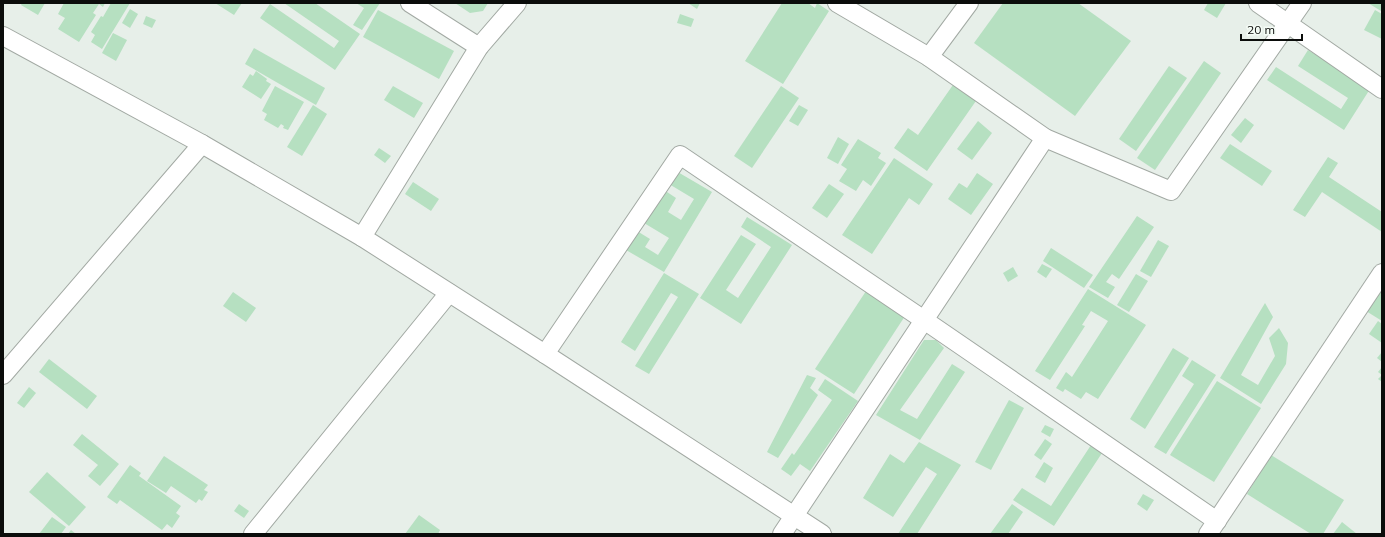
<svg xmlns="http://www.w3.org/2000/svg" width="1385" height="537" font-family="Mulish,sans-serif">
  <rect width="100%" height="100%" fill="#e7efe9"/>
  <g fill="#b6e0c1">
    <polygon points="22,3 45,3 38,15 21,5"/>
    <polygon points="64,3 105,3 103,7 99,4 93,13 96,15 79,42 58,29 65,18 58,14"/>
    <polygon points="111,3 130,3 102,49 91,42 95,35 91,32 101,16 103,17"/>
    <polygon points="215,3 242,3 234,15"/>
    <polygon points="284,3 315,3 360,34 335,70 260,18 270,4 334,48 339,41"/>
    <polygon points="356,3 380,3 362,30 353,25 364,8"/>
    <polygon points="455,3 488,3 483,11 470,13"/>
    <polygon points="688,3 700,3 697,9"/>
    <polygon points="782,3 808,3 815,8 817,3 829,11 783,84 745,61"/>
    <polygon points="1003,3 1078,3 1131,41 1075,116 974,43"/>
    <polygon points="1208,3 1226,3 1217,18 1204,10"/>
    <polygon points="1368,3 1382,3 1382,10 1381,11"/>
    <polygon points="130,9 138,14 130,28 122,23"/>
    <polygon points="378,10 454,51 439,79 363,37"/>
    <polygon points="1375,10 1382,14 1382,39 1364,30"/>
    <polygon points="680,14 694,19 691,27 677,23"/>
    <polygon points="146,16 156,20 152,28 143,24"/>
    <polygon points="113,33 127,40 116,61 102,53"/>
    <polygon points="254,48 325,88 316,105 245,64"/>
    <polygon points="1308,50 1370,89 1344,130 1267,80 1276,67 1341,109 1348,98 1298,66"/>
    <polygon points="1204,61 1221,73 1155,170 1137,158"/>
    <polygon points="1169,66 1187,78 1136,151 1119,139"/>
    <polygon points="256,71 267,79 266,81 271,84 261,99 242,87 250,74 253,76"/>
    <polygon points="955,82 978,98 927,171 894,148 908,128 918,135"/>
    <polygon points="275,86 304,102 288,130 283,128 284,126 281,124 278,128 264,120 267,114 262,111"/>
    <polygon points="393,86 423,103 414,118 384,100"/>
    <polygon points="781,86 799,98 752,168 734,156"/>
    <polygon points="313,105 327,114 302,156 287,147"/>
    <polygon points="799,105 808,110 798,126 789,121"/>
    <polygon points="1245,118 1254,125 1241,143 1231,135"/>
    <polygon points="978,121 992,133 972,160 957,149"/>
    <polygon points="838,137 849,144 838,164 827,158"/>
    <polygon points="858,139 881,153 878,158 886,163 871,186 863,180 856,191 839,181 847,169 841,165"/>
    <polygon points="1230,144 1272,171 1262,186 1220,158"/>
    <polygon points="379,148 391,156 385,163 374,155"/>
    <polygon points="1328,157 1338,163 1329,177 1382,212 1382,232 1322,192 1305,217 1293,210"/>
    <polygon points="894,158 933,184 919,205 909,198 872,254 842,235"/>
    <polygon points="676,171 712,192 664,272 626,250 637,231 650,239 645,247 658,255 669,238 644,223 664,190 676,198 668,212 681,220 694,199 669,184"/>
    <polygon points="977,173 993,184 971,215 948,199 959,183 967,188"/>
    <polygon points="413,182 439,199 431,211 405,194"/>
    <polygon points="829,184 844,194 827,218 812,208"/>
    <polygon points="1137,216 1154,227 1119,279 1112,274 1106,282 1115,287 1108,298 1089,287"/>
    <polygon points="747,217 792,245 741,324 700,298 741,235 756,244 726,290 738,298 771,247 741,227"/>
    <polygon points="1158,240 1169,246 1151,277 1140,271"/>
    <polygon points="1051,248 1093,275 1084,288 1043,261"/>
    <polygon points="1042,264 1052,269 1046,278 1037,272"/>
    <polygon points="1013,267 1018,276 1008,282 1003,273"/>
    <polygon points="664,273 699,294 649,374 635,366 678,297 671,293 635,351 621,342"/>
    <polygon points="1136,274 1148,281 1129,312 1117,305"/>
    <polygon points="1382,286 1382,321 1366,311"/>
    <polygon points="868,288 907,313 854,394 815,369"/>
    <polygon points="1088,289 1146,325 1098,399 1086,392 1081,399 1065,389 1063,392 1056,388 1066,372 1072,377 1108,321 1091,311 1082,325 1085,326 1050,380 1035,371"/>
    <polygon points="233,292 256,308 246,322 223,306"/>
    <polygon points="1265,303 1273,317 1241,375 1258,385 1275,356 1269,338 1279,328 1288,343 1286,364 1261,404 1220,378"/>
    <polygon points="1378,321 1382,324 1382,343 1369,334"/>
    <polygon points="924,340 936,340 944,348 900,410 917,419 952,364 965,372 920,440 876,415"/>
    <polygon points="1173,348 1189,358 1145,429 1130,419"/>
    <polygon points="1382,352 1382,362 1377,358"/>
    <polygon points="49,359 97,396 87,409 39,372"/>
    <polygon points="1192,360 1216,375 1166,454 1154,447 1194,384 1182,376"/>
    <polygon points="1382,367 1382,382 1378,379 1382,375 1378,372"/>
    <polygon points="807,375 816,378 810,388 818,395 778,458 767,452"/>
    <polygon points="825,379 858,401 810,471 800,464 791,476 781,469 792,453 794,455 832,400 818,390"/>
    <polygon points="1217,381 1261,408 1214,482 1170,455"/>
    <polygon points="29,387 36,393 24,408 17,403"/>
    <polygon points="1009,400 1024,408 991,470 975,462"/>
    <polygon points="1045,425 1054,429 1050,437 1041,432"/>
    <polygon points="82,434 119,464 100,486 88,476 98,465 73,445"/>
    <polygon points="1045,439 1052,444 1041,460 1034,455"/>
    <polygon points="919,442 961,465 917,534 898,534 937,474 926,467 893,517 863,498 890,454 904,463"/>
    <polygon points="1091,445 1102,453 1054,526 1013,500 1022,488 1051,506"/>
    <polygon points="1271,455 1344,500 1323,534 1311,534 1247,494"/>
    <polygon points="164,456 208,485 204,490 208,492 202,501 199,499 196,503 171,486 166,493 147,481"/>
    <polygon points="1044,462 1053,468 1045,483 1035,477"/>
    <polygon points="130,465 141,473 139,476 181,506 176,513 180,516 172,528 167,524 162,530 120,500 117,504 107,497"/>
    <polygon points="47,472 86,507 69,526 29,492"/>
    <polygon points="1143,494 1154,500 1147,511 1137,504"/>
    <polygon points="239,504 249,511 244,518 234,511"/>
    <polygon points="1012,504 1023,512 1008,534 990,534"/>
    <polygon points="419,515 440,530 438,534 405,534"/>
    <polygon points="52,517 66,527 61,534 39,534"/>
    <polygon points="1342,522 1357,534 1333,534"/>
    <polygon points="71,530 76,534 68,534"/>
  </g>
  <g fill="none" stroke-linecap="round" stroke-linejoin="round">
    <g stroke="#a2a9a3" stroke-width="20">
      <g id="street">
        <polyline points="410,3 479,47"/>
        <polyline points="837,3 929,57 1045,138 1171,191 1302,3"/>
        <polyline points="1258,3 1382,89"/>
        <polyline points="3,36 202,144 362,237 545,354 822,534"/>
        <polyline points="929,57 969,3"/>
        <polyline points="362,237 479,47 517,3"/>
        <polyline points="545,354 680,155 924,320 1217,521"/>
        <polyline points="3,375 202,144"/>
        <polyline points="253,534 449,293"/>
        <polyline points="782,534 1045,138"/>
        <polyline points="1208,534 1382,273"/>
      </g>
    </g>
    <use href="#street" stroke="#fff" stroke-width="18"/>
  </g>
  <rect width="1385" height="537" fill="none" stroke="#0b0d0b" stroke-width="8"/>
  <path d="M1241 34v6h61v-6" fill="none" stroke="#0b0d0b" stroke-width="2"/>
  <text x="1247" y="34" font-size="12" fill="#0b0d0b" stroke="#f5fcf6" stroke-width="3" paint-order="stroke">20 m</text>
</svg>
